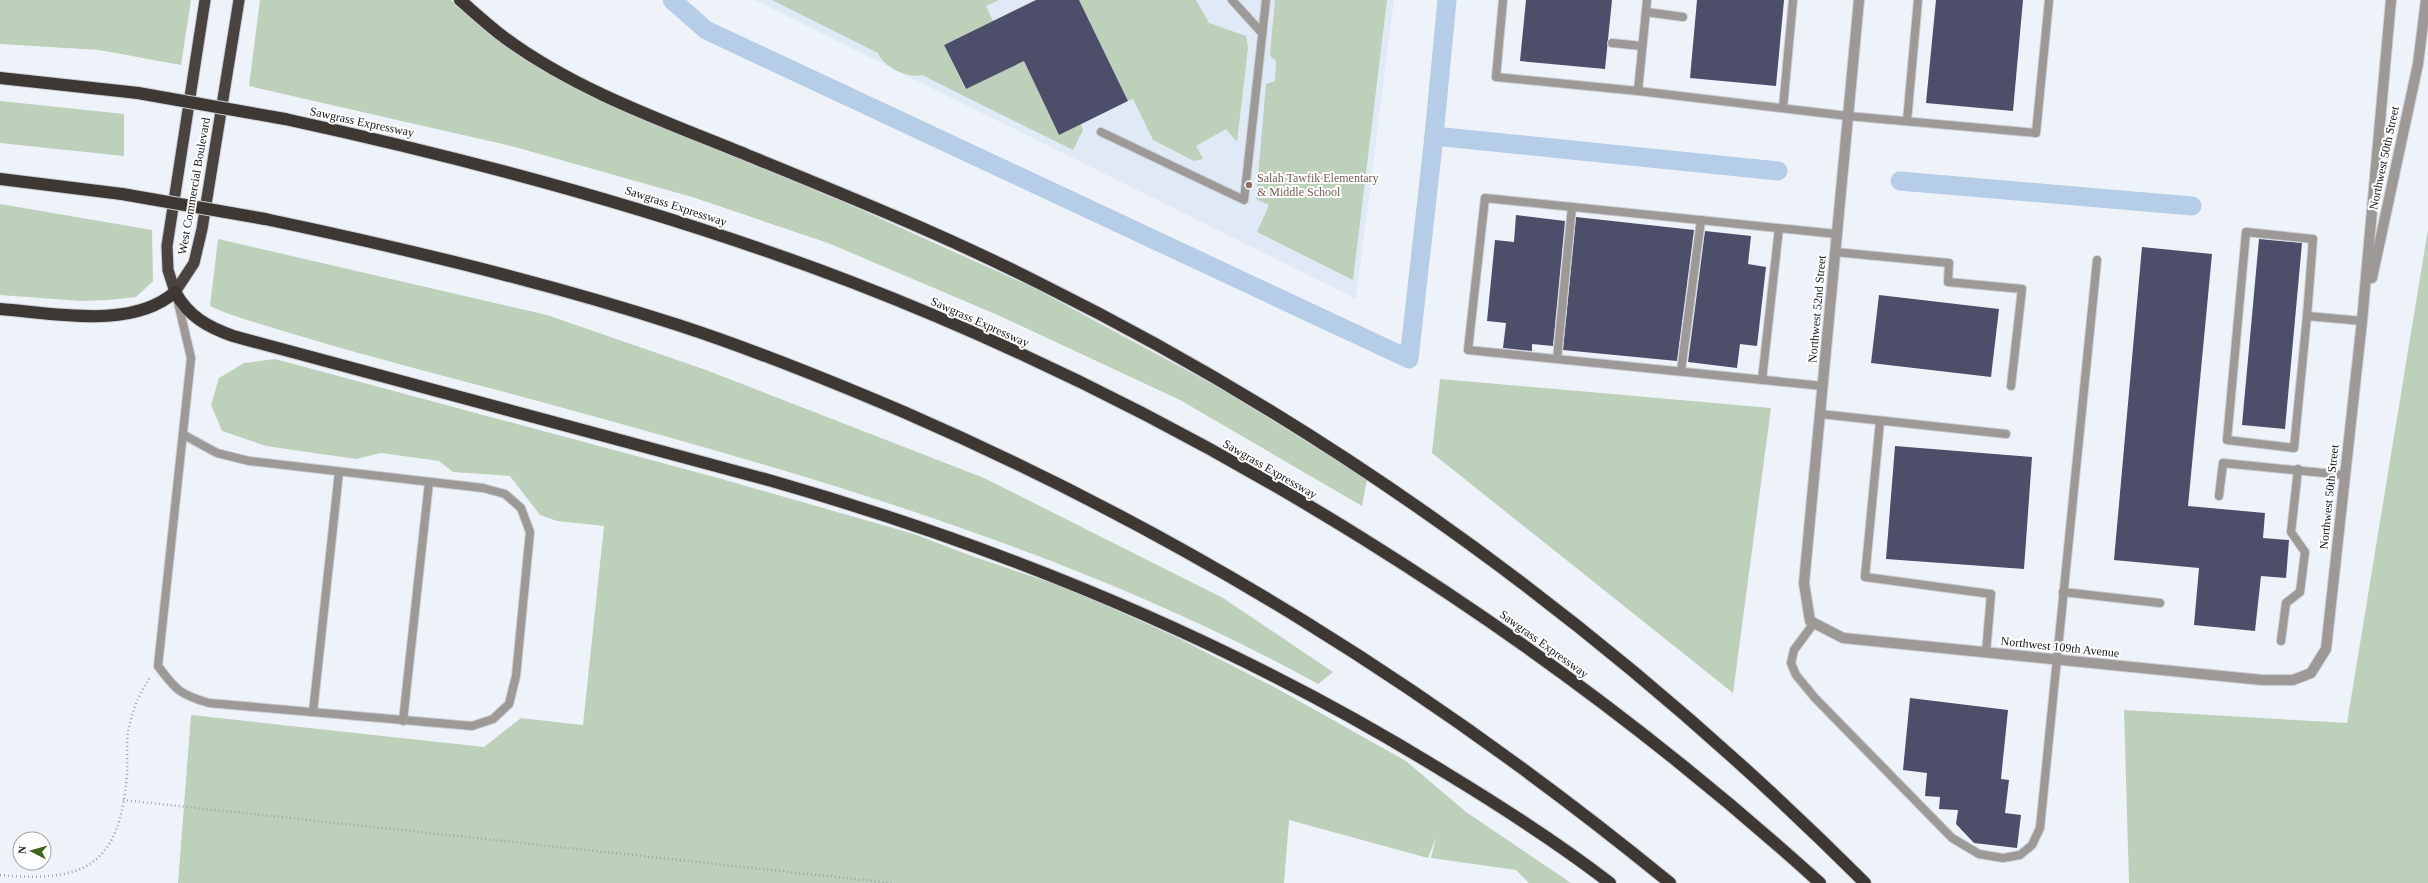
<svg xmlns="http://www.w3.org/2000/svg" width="2428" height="883" font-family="Georgia,serif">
  <rect width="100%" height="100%" fill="#eef3f9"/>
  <polygon fill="#e0eaf7" points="755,0 1394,0 1356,299 897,71"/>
  <g fill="#bcd0ba">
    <polygon points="0,0 191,0 181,65 99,50 0,44"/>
    <polygon points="260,0 451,0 497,37 544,71 606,101 857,208 1034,288 1225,391 1367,479 1362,506 1180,400 1000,316 828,243 692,197 515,147 249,86"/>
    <path d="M772,0H999L986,6L993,21L944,45L965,89L1024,61L1059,135L1081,124L1083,130L1073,150L922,75C909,79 883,67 878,53Z"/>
    <polygon points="1079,0 1196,0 1209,23 1246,36 1248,48 1237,142 1226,129 1196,146 1203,159 1194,161 1153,140 1133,99 1128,101"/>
    <polygon points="1275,0 1387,0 1353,280 1257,232 1269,205 1256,199 1266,84 1275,81 1276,61 1271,57 1270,53"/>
    <polygon points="0,101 124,114 124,156 0,143"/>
    <polygon points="0,204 152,230 153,281 136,297 108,300 81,301 0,295"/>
    <polygon points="2428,229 2428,883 2129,883 2124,710 2347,723"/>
    <path d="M218,239L547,315L706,370L984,478L1223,598L1333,672L1318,684C1077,551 809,475 545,403C438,374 331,348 226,313L210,306Z"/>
    <polygon points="275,359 718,478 914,534 969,555 1069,589 1176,637 1276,688 1406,761 1466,812 1571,883 1529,883 1516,870 1431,858 1436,837 1428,858 1289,820 1284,883 178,883 191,715 484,747 521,718 583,725 604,526 557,521 540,515 510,476 453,472 439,461 381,453 356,459 266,446 222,431 211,405 219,378 244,363"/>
    <polygon points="1440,379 1771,408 1733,693 1432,453"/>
  </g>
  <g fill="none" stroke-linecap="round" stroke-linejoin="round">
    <g stroke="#b5cde7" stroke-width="19">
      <polyline points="672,0 706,30 1409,359 1434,136 1778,171"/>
      <polyline points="1434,136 1447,0"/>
      <polyline points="1900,181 2192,206"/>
    </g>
  </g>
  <g fill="#4d4e69">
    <polygon points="1036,0 1079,0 1128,101 1059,135 1024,61 966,89 944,45"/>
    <polygon points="1526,0 1612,0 1605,69 1520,61"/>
    <polygon points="1697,0 1784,0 1776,86 1690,78"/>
    <polygon points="1936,0 2023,0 2013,111 1926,103"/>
    <polygon points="1516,215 1565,221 1553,346 1532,344 1532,351 1503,348 1506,323 1487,321 1495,240 1514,242"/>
    <polygon points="1576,217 1694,230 1677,361 1563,350"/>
    <polygon points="1705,231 1751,236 1748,264 1766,267 1757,346 1740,344 1737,368 1688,362"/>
    <polygon points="2259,239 2302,243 2285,429 2242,425"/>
    <polygon points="2142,247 2212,254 2188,506 2265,513 2263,538 2289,540 2286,578 2261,576 2255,631 2194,625 2199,568 2114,560"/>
    <polygon points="1879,295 1999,309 1991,377 1871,363"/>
    <polygon points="1895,446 2032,457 2024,569 1886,559"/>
    <polygon points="1910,698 2008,710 2001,779 2009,780 2005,813 2021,815 2017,848 1974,843 1956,824 1958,810 1939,809 1940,797 1925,796 1927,773 1903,770"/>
  </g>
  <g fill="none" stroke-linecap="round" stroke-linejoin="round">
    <g stroke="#cbcfd5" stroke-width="10">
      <g id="service">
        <polyline points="1232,0 1262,33"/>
        <polyline points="1503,0 1496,77 1638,91 1647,0"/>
        <polyline points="1646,12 1683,17"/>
        <polyline points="1612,43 1642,46"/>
        <polyline points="1638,91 1848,116 2036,133 2049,0"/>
        <polyline points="1783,108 1793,0"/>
        <polyline points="1907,121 1918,0"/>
        <polyline points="1101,132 1244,200 1266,0"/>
        <polyline points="1835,252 1949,263 1948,282 2022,289 2011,386"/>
        <path d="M177,298L191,358L158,666C175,689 180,695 209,703L472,726L493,719L509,704L516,676L530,532L521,508L505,494L483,488L249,461L217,453L184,435"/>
        <polyline points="2307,316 2294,448 2227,440 2246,232 2313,239 2307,316 2362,321"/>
        <polyline points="1557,359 1572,207"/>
        <polyline points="1681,371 1701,220"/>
        <polyline points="1762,380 1779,228"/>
        <polyline points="1823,386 1468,350 1485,198 1837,234"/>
        <polyline points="1820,414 2006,434"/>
        <polyline points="1880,421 1865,577 1991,594 1986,653"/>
        <polyline points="2219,496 2223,463 2344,475"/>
        <polyline points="2063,592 2160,603"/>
        <polyline points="1814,623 1794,650 1791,663 1796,675 1815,698 1952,838 1979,854 2003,858 2020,855 2032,845 2040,828 2097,260"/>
        <polyline points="2281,641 2286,603 2300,592 2305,552 2291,532 2298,469"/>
        <polyline points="313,712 339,472"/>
        <polyline points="403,721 429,482"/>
      </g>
    </g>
    <g stroke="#cbcfd5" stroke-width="12">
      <g id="minor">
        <polyline points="1859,0 1804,583 1810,621 1843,638 2262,680 2293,680 2311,673 2326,649 2362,321 2391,0"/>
        <polyline points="2372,278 2418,64 2426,0"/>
      </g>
    </g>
    <g stroke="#cbcfd5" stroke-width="13">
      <g id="trunk">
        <polyline points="175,292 194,263 202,229 239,0"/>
        <polyline points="175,292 168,270 167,246 205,0"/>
      </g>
    </g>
    <g stroke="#cbcfd5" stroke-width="14">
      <g id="motorway">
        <path d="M460,0C475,13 489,26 505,38C577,91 664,121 747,155C845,195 944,235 1039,283C1346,435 1623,641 1865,883"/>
        <polyline points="0,78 138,93"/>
        <path d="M285,119C479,161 669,212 854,283C1205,419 1542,631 1820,883"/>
        <polyline points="0,179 122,194"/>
        <path d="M265,219C404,248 542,281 678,325C755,350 831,381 906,413C1186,535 1434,690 1670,883"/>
        <path d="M0,309C53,313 132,330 175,292C189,317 208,327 233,336L772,481C1009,549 1236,643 1446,773C1502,807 1558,843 1610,883"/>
      </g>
    </g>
    <g stroke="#a0a4a8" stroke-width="2.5" stroke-dasharray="1 3" stroke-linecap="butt">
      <polyline points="123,800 892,883"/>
      <path d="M0,875C86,883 120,865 127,774C128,758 125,739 130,723C134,705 141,691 151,676"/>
    </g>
    <use href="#service" stroke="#9c9997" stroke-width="8"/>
    <use href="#minor" stroke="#9c9997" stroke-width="10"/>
    <use href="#trunk" stroke="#4a4440" stroke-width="11"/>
    <use href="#motorway" stroke="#3e3834" stroke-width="12"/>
    <g stroke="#cbcfd5" stroke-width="14" stroke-linecap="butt">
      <g id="motorway-bridge">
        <polyline points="138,93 285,119"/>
        <polyline points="122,194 265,219"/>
      </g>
    </g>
    <use href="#motorway-bridge" stroke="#3e3834" stroke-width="12"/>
  </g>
  <circle fill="#8d6e63" stroke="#fff" stroke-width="1.5" cx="1249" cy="185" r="4"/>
  <g text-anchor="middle" stroke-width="4" stroke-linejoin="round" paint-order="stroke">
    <g font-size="12" fill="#131517" stroke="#fff">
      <text transform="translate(362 122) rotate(12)" y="4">Sawgrass Expressway</text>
      <text transform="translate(2384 158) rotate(-78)" y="4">Northwest 50th Street</text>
      <text transform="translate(194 186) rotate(-80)" y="4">West Commercial Boulevard</text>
      <text transform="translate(676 206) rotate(18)" y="4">Sawgrass Expressway</text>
      <text transform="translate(1817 309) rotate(-85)" y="4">Northwest 52nd Street</text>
      <text transform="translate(980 322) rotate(24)" y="4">Sawgrass Expressway</text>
      <text transform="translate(1270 469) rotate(30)" y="4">Sawgrass Expressway</text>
      <text transform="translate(2329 497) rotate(-84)" y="4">Northwest 50th Street</text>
      <text transform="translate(1544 644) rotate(36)" y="4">Sawgrass Expressway</text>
      <text transform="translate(2060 647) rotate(6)" y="4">Northwest 109th Avenue</text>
    </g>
    <g font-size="12" fill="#785e54" stroke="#fff" text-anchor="start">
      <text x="1257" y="182">Salah Tawfik Elementary<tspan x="1257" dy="14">&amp; Middle School</tspan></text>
    </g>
  </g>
  <g transform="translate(32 851) rotate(276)"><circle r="19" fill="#ffffff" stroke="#a1a1a2"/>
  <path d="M0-3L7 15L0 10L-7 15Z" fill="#41641b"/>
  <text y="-6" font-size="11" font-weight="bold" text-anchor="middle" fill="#131517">N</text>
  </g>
</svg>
